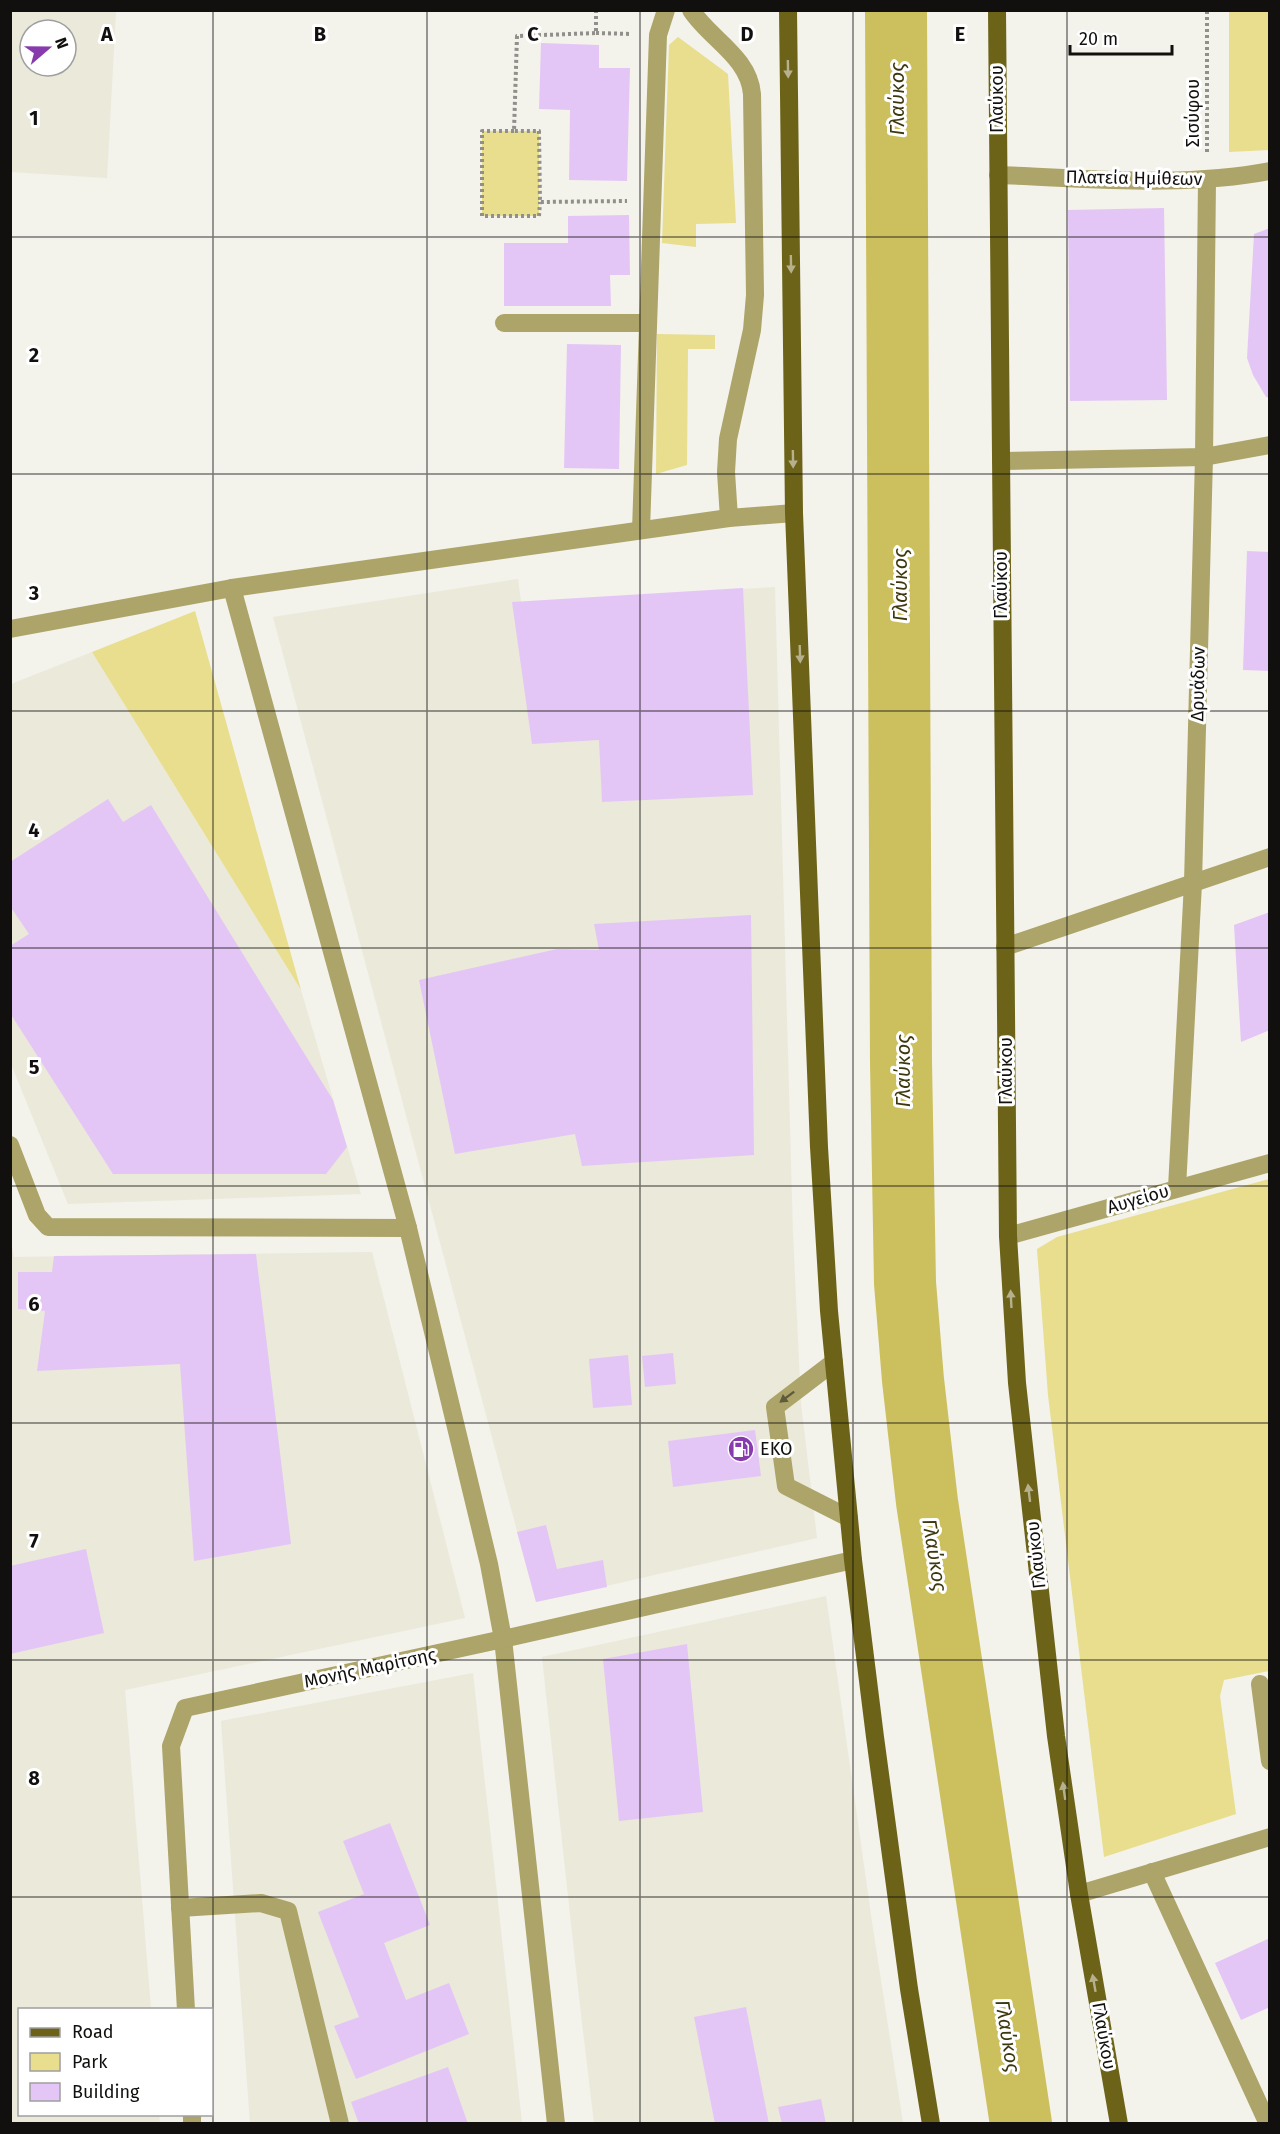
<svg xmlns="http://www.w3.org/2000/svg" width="1280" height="2134" font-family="'Fira Sans',sans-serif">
  <rect width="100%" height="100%" fill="#f3f2eb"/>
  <g fill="#eae9da" fill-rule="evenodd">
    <path d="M10,11H116L107,178L11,172ZM30,30H66V66H30Z"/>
    <polygon points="518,579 521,602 775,587 793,1235 801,1404 817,1538 536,1602 273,617"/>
    <polygon points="92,652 301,990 361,1194 68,1204 11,1064 11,684"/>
    <polygon points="10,1238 14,1257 372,1252 465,1618 125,1690 151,2009 20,2010 20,2114 159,2115 160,2123 11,2123"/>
    <polygon points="826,1596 872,1922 903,2123 594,2123 579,1997 542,1657"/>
    <polygon points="473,1673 522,2123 250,2123 221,1721"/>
  </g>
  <g fill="#e8de8e">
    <polygon points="1229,11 1269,11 1269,150 1229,152"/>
    <polygon points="678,37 728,74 736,223 696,224 696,247 662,243 669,45"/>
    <rect x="482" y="131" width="57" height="85"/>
    <polygon points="657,334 715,335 715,349 688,349 687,465 656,474"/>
    <polygon points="195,611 301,990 92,652"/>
    <polygon points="1269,1179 1269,1671 1224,1680 1220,1696 1236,1814 1104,1857 1048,1395 1037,1249 1057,1237"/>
  </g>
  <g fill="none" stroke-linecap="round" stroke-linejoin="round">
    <polyline stroke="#ccbf5e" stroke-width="62" points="896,10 901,1062 905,1283 913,1380 927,1502 1021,2124"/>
  </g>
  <g fill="#e4c6f6">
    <polygon points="541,43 599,45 599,68 630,68 627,181 569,180 570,110 539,109"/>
    <polygon points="1164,208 1167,400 1070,401 1068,210"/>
    <polygon points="629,215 630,275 610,275 611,306 504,306 504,243 568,243 568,216"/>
    <polygon points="1270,228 1270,398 1266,397 1253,375 1247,358 1254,234"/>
    <polygon points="567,344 621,345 619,469 564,468"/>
    <polygon points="1247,551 1270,552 1270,671 1243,670"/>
    <polygon points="743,588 753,795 602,802 599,740 532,744 512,602"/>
    <polygon points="108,799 123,822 151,805 333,1100 347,1147 326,1174 113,1174 10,1013 10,946 29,934 10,906 10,862"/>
    <polygon points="1270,912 1270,1030 1241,1042 1234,925"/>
    <polygon points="751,915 754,1155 582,1166 575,1134 455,1154 419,980 557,949 599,950 594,924"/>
    <polygon points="256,1254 291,1544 194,1561 180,1364 37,1371 45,1311 18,1309 18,1272 52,1272 54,1256"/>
    <polygon points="673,1353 676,1384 645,1387 642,1356"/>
    <polygon points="628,1355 632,1405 593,1408 589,1359"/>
    <polygon points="755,1430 761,1476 673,1487 668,1441"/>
    <polygon points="546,1525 557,1569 603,1560 607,1587 536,1602 517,1532"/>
    <polygon points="86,1549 104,1633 10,1654 10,1566"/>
    <polygon points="687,1644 703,1812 619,1821 603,1659"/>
    <polygon points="390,1823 430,1925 384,1943 406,2000 449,1983 469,2034 356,2079 334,2026 359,2017 318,1912 364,1894 343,1841"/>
    <polygon points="1270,1938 1270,2007 1241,2020 1215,1963"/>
    <polygon points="746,2007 769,2124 715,2124 694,2017"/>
    <polygon points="448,2067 468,2124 359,2124 351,2102"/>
    <polygon points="821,2099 826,2124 782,2124 778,2107"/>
  </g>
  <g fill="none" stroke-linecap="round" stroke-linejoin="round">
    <g stroke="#908f8a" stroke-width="4" stroke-dasharray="3 3" stroke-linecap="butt">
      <polyline points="596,10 596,33 517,36 514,131 539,131 540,202 627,201"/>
      <polyline points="596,33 632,34"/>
      <polyline points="514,131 482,131 482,216 539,216 540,202"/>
      <polyline points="1207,152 1207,10"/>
    </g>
    <g stroke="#aca468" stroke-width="18">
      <path d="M691,10C710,39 749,57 752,94L755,295L752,330L728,439L726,472L729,518"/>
      <path d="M998,175C1087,178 1181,188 1270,171"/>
      <polyline points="504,323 648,323"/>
      <polyline points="1001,461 1204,457 1270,445"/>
      <polyline points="641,530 658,35 666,10"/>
      <polyline points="232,588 408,1228 489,1564 503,1639 556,2124"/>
      <polyline points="10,629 232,588 729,518 794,513"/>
      <polyline points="1005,947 1270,857"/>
      <polyline points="10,1145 37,1215 48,1227 408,1228"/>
      <polyline points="1177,1188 1193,883 1204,457 1207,180"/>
      <polyline points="1008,1236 1270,1163"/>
      <polyline points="834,1362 775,1407 786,1486 849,1518"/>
      <polyline points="1260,1684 1270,1761"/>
      <polyline points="1152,1872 1268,2124"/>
      <polyline points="1079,1894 1270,1837"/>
      <polyline points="180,1908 261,1903 288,1911 340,2124"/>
      <polyline points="186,2010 171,1746 185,1708 503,1639 853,1560"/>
      <polyline points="192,2114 192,2124"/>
    </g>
    <g stroke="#6c6319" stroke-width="18">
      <polyline points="788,10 794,513 819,1147 829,1311 853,1560 875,1737 909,1989 931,2124"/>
      <polyline points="997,10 1008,1236 1017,1383 1056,1736 1079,1894 1119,2124"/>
    </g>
  </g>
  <defs><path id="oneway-solid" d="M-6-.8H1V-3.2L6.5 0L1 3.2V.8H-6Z" transform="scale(1.5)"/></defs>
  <g fill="#b6b18c">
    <use href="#oneway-solid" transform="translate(788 69) rotate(89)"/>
    <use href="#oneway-solid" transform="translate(791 264) rotate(89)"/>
    <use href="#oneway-solid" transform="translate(793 459) rotate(89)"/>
    <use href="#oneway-solid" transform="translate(800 654) rotate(88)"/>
    <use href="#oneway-solid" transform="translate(1011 1299) rotate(-93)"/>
    <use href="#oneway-solid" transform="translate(1029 1493) rotate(-97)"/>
    <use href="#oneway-solid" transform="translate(1064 1791) rotate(-98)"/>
    <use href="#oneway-solid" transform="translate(1094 1983) rotate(-100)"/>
  </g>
  <use fill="#5e5a3b" href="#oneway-solid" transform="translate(787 1397) rotate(143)"/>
  <path fill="none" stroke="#11100e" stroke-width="1.5" stroke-opacity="0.55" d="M213,10V2124M427,10V2124M640,10V2124M853,10V2124M1067,10V2124M10,237H1270M10,474H1270M10,711H1270M10,948H1270M10,1186H1270M10,1423H1270M10,1660H1270M10,1897H1270"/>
  <defs>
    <g id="fuel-disc" transform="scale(1.35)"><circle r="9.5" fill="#883bac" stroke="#fff"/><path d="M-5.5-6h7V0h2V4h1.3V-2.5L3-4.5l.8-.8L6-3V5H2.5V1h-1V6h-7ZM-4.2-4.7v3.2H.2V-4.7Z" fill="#fff"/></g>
  </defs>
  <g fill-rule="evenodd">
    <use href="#fuel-disc" x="741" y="1449"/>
  </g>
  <g text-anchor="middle" stroke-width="6" stroke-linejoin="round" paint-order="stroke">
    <g font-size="18" fill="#11100e" stroke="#fff">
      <text transform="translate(997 99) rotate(-90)" y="6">Γλαύκου</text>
      <text transform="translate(1193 113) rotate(-90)" y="6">Σισύφου</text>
      <text transform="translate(1134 178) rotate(1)" y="6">Πλατεία Ημίθεων</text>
      <text transform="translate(1001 585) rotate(-90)" y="6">Γλαύκου</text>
      <text transform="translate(1198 684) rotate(-89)" y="6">Δρυάδων</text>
      <text transform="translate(1006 1071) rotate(-90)" y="6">Γλαύκου</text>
      <text transform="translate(1138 1199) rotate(-16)" y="6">Αυγείου</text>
      <text transform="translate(1036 1555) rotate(-96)" y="6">Γλαύκου</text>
      <text transform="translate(370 1668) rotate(-12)" y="6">Μονής Μαρίτσης</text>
      <text transform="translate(1104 2036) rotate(80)" y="6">Γλαύκου</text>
    </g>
    <g font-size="18" fill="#11100e" stroke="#fff" text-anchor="start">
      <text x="760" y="1455">EKO</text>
    </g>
    <g font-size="20" font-style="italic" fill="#3e380e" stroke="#fff">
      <text transform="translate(897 99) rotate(-90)" y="7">Γλαύκος</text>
      <text transform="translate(900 585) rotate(-90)" y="7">Γλαύκος</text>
      <text transform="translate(903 1071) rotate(-90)" y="7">Γλαύκος</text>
      <text transform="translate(935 1555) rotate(81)" y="7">Γλαύκος</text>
      <text transform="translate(1008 2036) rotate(81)" y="7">Γλαύκος</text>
    </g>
  </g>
  <g font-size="20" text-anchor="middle" font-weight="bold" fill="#11100e" stroke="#fff" stroke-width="6" stroke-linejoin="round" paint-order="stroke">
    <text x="107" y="41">A</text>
    <text x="320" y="41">B</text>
    <text x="533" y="41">C</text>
    <text x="747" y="41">D</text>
    <text x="960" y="41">E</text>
    <text x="34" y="125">1</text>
    <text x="34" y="362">2</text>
    <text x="34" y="600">3</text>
    <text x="34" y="837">4</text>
    <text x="34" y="1074">5</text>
    <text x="34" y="1311">6</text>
    <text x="34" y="1548">7</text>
    <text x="34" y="1785">8</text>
  </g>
  <rect width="1280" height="2134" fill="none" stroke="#11100e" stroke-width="24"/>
  <rect x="18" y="2008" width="195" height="108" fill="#ffffff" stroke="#a09f9f" stroke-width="1.5"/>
  <rect x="30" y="2028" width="30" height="9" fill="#6c6319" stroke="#a09f9f" stroke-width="1.5"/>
  <text x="72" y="2038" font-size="18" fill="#11100e">Road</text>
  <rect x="30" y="2053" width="30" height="18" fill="#e8de8e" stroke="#a09f9f" stroke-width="1.5"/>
  <text x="72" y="2068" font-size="18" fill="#11100e">Park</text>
  <rect x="30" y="2083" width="30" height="18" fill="#e4c6f6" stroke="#a09f9f" stroke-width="1.5"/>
  <text x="72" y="2098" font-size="18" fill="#11100e">Building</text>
  <g transform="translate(48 48) rotate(70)"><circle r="28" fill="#ffffff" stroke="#a09f9f" stroke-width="1.5"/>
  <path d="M0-4.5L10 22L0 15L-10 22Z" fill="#883bac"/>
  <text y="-9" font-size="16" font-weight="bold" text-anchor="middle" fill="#11100e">N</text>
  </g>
  <path d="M1070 45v9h102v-9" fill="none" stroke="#11100e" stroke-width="3"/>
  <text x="1079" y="45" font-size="18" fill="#11100e" stroke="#ffffff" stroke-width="4.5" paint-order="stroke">20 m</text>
</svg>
